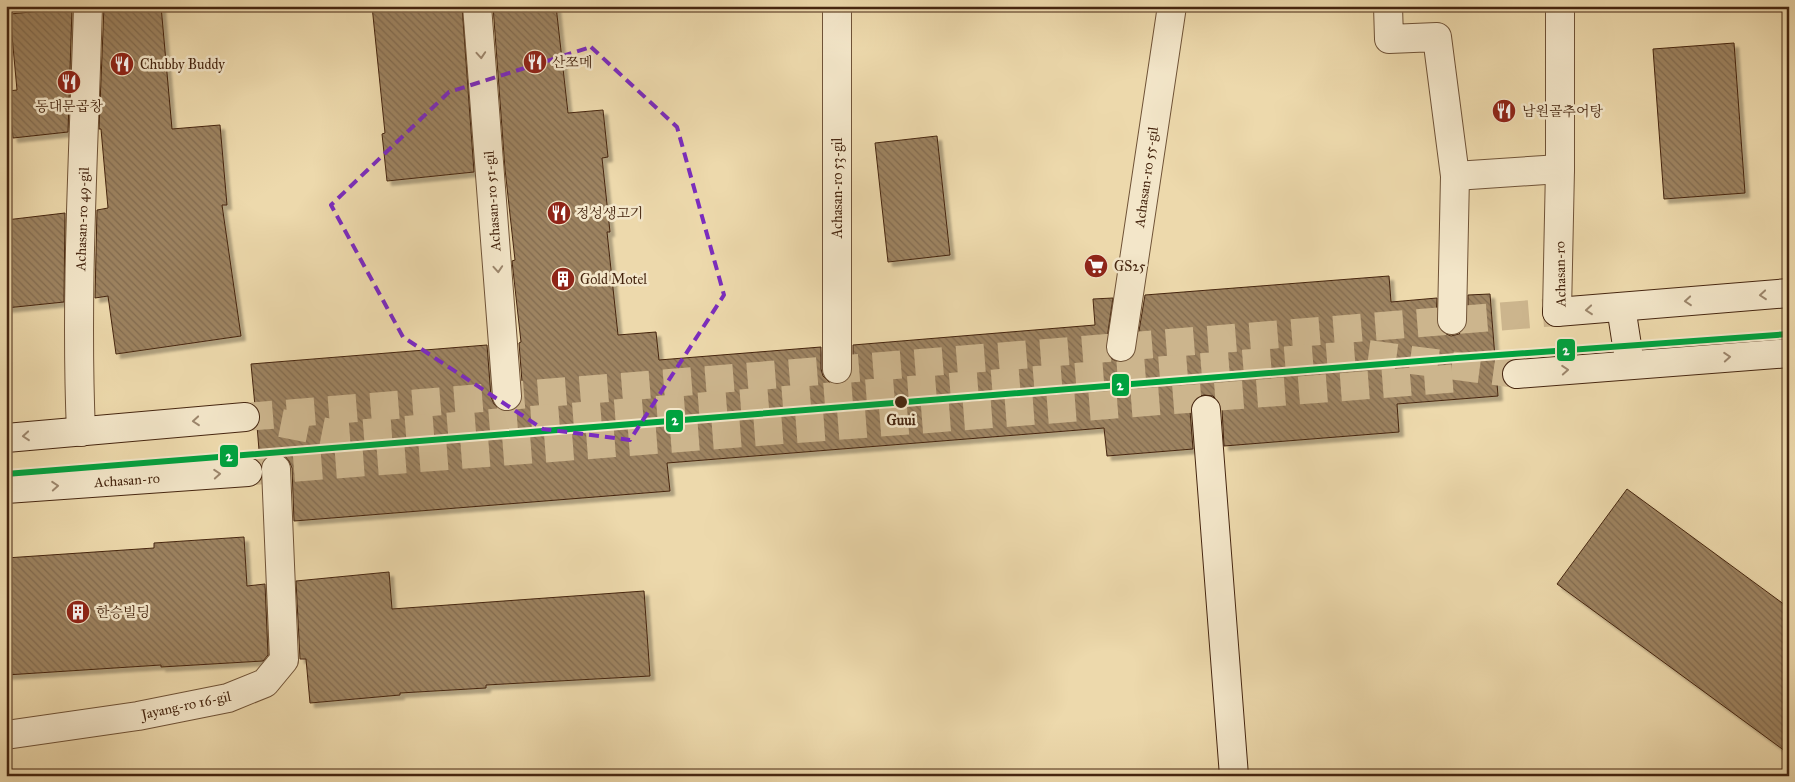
<svg xmlns="http://www.w3.org/2000/svg" width="1795" height="782" font-family="'IM FELL Great Primer','Noto Serif KR',serif">
  <defs>
    <pattern id="building-back-hatch" width="6" height="6" patternUnits="userSpaceOnUse" patternTransform="scale(1.25)"><rect width="6" height="6" fill="#9d8361"/><path d="M-1 5l2 2M0 0l6 6M5-1l2 2" fill="none" stroke="#826b4f"/></pattern>
    <filter id="shadow"><feDropShadow dx="4.5" dy="4.5" stdDeviation="1" flood-color="#0004"/></filter>
  </defs>
  <rect width="100%" height="100%" fill="#edd9ac"/>
  <filter id="stains"><feTurbulence type="fractalNoise" baseFrequency=".004" numOctaves="4"/><feColorMatrix values="0 0 0 0 .2 0 0 0 0 .09 0 0 0 0 .02 0 0 0 .5 -.17"/></filter>
  <radialGradient id="worn" r=".72"><stop offset=".6" stop-color="#630" stop-opacity="0"/><stop offset="1" stop-color="#630" stop-opacity=".3"/></radialGradient>
  <g fill="url(#building-back-hatch)" stroke="#462610" filter="url(#shadow)">
    <polygon points="104,6 161,6 172,129 220,125 227,205 222,205 241,336 116,354 108,296 95,298 97,210 108,208 101,129 99,129"/>
    <polygon points="372,6 462,6 474,172 387,181 382,134 385,133"/>
    <polygon points="493,6 556,6 568,113 603,110 608,157 602,158 610,232 607,232 618,335 656,332 659,360 821,347 821,369 823,376 830,383 837,385 845,382 851,376 853,369 853,345 1095,325 1093,299 1113,298 1106,345 1106,352 1112,359 1119,362 1126,362 1133,357 1136,349 1145,295 1389,276 1391,302 1437,298 1436,320 1438,327 1444,333 1451,336 1459,334 1466,328 1468,320 1468,295 1490,294 1498,396 1397,404 1399,432 1224,446 1222,409 1219,402 1213,396 1204,395 1197,397 1192,404 1190,411 1193,449 1107,456 1104,428 667,463 670,491 294,521 292,468 289,461 284,455 275,453 267,456 261,465 260,462 257,426 261,416 255,406 251,364 487,345 491,397 494,404 500,410 508,412 515,409 521,402 523,395 519,343 521,342 512,261 515,260 505,169"/>
    <polygon points="72,8 68,132 13,138 8,91 17,90 10,14"/>
    <polygon points="1734,43 1745,193 1664,199 1653,49"/>
    <polygon points="937,136 950,255 888,262 875,143"/>
    <polygon points="65,213 64,302 6,308 6,220"/>
    <polygon points="1627,489 1789,608 1789,754 1557,584"/>
    <polygon points="244,537 247,586 265,584 268,655 263,661 161,667 161,665 6,675 6,558 154,548 154,543"/>
    <polygon points="389,572 392,609 644,591 650,676 486,685 486,688 400,693 400,695 310,703 306,659 300,659 296,581"/>
  </g>
  <g fill="none" stroke-linecap="round" stroke-linejoin="round">
    <g stroke="#ccb58d" stroke-width="28" stroke-dasharray="28 14" stroke-linecap="butt">
      <polyline points="245,417 1557,312"/>
      <polyline points="281,423 341,435 1367,354 1517,374"/>
      <polyline points="252,471 1460,378"/>
    </g>
    <g stroke="#705337" stroke-width="30">
      <g id="street">
        <polyline points="477,6 507,396"/>
        <polyline points="1388,6 1389,39 1437,37 1455,176 1452,320"/>
        <polyline points="1455,176 1560,169"/>
        <polyline points="1557,312 1560,169 1560,6"/>
        <polyline points="1121,347 1172,6"/>
        <polyline points="837,369 837,6"/>
        <path d="M81,432C75,290 84,148 88,6"/>
        <polyline points="6,735 138,716 228,698 265,683 284,660 276,469"/>
      </g>
    </g>
    <g stroke="#462610" stroke-width="30">
      <g id="secondary">
        <polyline points="1621,307 1630,365"/>
        <polyline points="1557,312 1789,293"/>
        <polyline points="1517,374 1789,353"/>
        <polyline points="1206,410 1234,776"/>
        <polyline points="6,438 245,417"/>
        <polyline points="6,489 248,472"/>
      </g>
    </g>
    <use href="#street" stroke="#f3e6c9" stroke-width="28"/>
    <use href="#secondary" stroke="#f3e6c9" stroke-width="28"/>
    <g stroke="#f3e6c9" stroke-width="10">
      <polyline id="metro-1" points="6,474 1457,358 1789,334"/>
    </g>
    <use href="#metro-1" stroke="#00a23f" stroke-width="6"/>
  </g>
  <defs><path id="oneway-chevron" d="M-2-3.5L2.5 0L-2 3.5" fill="none" stroke-width="1.6" stroke-linecap="round" stroke-linejoin="round" transform="scale(1.25)"/></defs>
  <g stroke="#9c866c">
    <use href="#oneway-chevron" transform="translate(481 55) rotate(86)"/>
    <use href="#oneway-chevron" transform="translate(498 269) rotate(86)"/>
    <use href="#oneway-chevron" transform="translate(1763 295) rotate(175)"/>
    <use href="#oneway-chevron" transform="translate(1688 301) rotate(175)"/>
    <use href="#oneway-chevron" transform="translate(1589 310) rotate(175)"/>
    <use href="#oneway-chevron" transform="translate(1727 357) rotate(-4)"/>
    <use href="#oneway-chevron" transform="translate(1565 370) rotate(-4)"/>
    <use href="#oneway-chevron" transform="translate(196 421) rotate(175)"/>
    <use href="#oneway-chevron" transform="translate(26 436) rotate(175)"/>
    <use href="#oneway-chevron" transform="translate(217 474) rotate(-4)"/>
    <use href="#oneway-chevron" transform="translate(55 486) rotate(-4)"/>
  </g>
  <path fill="none" stroke="#7b2cbf" stroke-width="4" stroke-dasharray="10 6" stroke-linejoin="round" d="M591,47L677,127L724,295L630,440L543,429L403,337L331,205L449,92Z"/>
  <defs>
    <g id="restaurant-disc" transform="scale(1.25)"><circle r="9.5" fill="#8f2418" stroke="#f3e6c9"/><path d="M-5-6h1v4h1v-4h1v4h1v-4h1v5L-1.5 .5V6h-2V.5L-5-1ZM5-6V6H3V1.5H1.5Q1.5-4 5-6Z" fill="#fff"/></g>
    <g id="supermarket-disc" transform="scale(1.25)"><circle r="9.5" fill="#8f2418" stroke="#f3e6c9"/><path d="M-6-5.5h2.5l.6 2H6L4.5 2H-2.5L-4.4-4H-6ZM-1.5 3.2a1.3 1.3 0 1 0 .1 0ZM3 3.2a1.3 1.3 0 1 0 .1 0Z" fill="#fff"/></g>
    <g id="building-disc" transform="scale(1.25)"><circle r="9.5" fill="#8f2418" stroke="#f3e6c9"/><path d="M-4-6H4V6H1V3H-1V6H-4ZM-2.5-4.3h1.7v1.8h-1.7ZM.8-4.3h1.7v1.8H.8ZM-2.5-1h1.7V.8h-1.7ZM.8-1h1.7V.8H.8Z" fill="#fff"/></g>
  </defs>
  <g fill-rule="evenodd">
    <use href="#restaurant-disc" x="535" y="62"/>
    <use href="#restaurant-disc" x="122" y="64"/>
    <use href="#restaurant-disc" x="69" y="82"/>
    <use href="#restaurant-disc" x="1504" y="111"/>
    <use href="#restaurant-disc" x="559" y="213"/>
    <use href="#supermarket-disc" x="1096" y="266"/>
    <use href="#building-disc" x="563" y="279"/>
    <use href="#building-disc" x="78" y="612"/>
  </g>
  <circle fill="#462610" stroke="#f3e6c9" stroke-width="2" cx="901" cy="402" r="7"/>
  <g text-anchor="middle" stroke-width="5" stroke-linejoin="round" paint-order="stroke">
    <g font-size="14" fill="#462610" stroke="#f3e6c9" text-anchor="start">
      <text x="552" y="67">산쪼메</text>
      <text x="140" y="69">Chubby Buddy</text>
      <text x="69" y="111" text-anchor="middle">동대문곱창</text>
      <text x="1522" y="116">남원골추어탕</text>
      <text x="576" y="218">정성생고기</text>
      <text x="1114" y="271">GS25</text>
      <text x="580" y="284">Gold Motel</text>
      <text x="96" y="617">한승빌딩</text>
    </g>
    <g font-size="14" fill="#462610" stroke="#f3e6c9">
      <text transform="translate(1146 177) rotate(-82)" y="5">Achasan-ro 55-gil</text>
      <text transform="translate(837 188) rotate(-90)" y="5">Achasan-ro 53-gil</text>
      <text transform="translate(492 201) rotate(-94)" y="5">Achasan-ro 51-gil</text>
      <text transform="translate(82 219) rotate(-88)" y="5">Achasan-ro 49-gil</text>
      <text transform="translate(1560 274) rotate(-91)" y="5">Achasan-ro</text>
      <text transform="translate(127 480) rotate(-4)" y="5">Achasan-ro</text>
      <text transform="translate(186 705) rotate(-12)" y="5">Jayang-ro 16-gil</text>
    </g>
    <g font-size="14" font-weight="bold" fill="#462610" stroke="#f3e6c9">
      <text x="901" y="425">Guui</text>
    </g>
  </g>
  <g stroke="#f3e6c9" stroke-width="2">
    <rect x="1556" y="338" width="20" height="24" rx="5" fill="#00a23f"/>
    <rect x="1111" y="373" width="19" height="24" rx="5" fill="#00a23f"/>
    <rect x="665" y="409" width="19" height="24" rx="5" fill="#00a23f"/>
    <rect x="219" y="444" width="20" height="24" rx="5" fill="#00a23f"/>
  </g>
  <g font-size="14" text-anchor="middle" font-weight="bold" fill="#fff">
    <text x="1566" y="355">2</text>
    <text x="1120" y="390">2</text>
    <text x="675" y="425">2</text>
    <text x="229" y="461">2</text>
  </g>
  <rect width="1795" height="782" fill="none" stroke="#edd9ac" stroke-width="25"/>
  <rect x="8" y="8" width="1780" height="767" fill="none" stroke="#462610" stroke-width="2.5"/>
  <rect x="12" y="12" width="1770" height="757" fill="none" stroke="#462610"/>
  <rect width="100%" height="100%" filter="url(#stains)"/>
  <rect width="100%" height="100%" fill="url(#worn)"/>
</svg>
